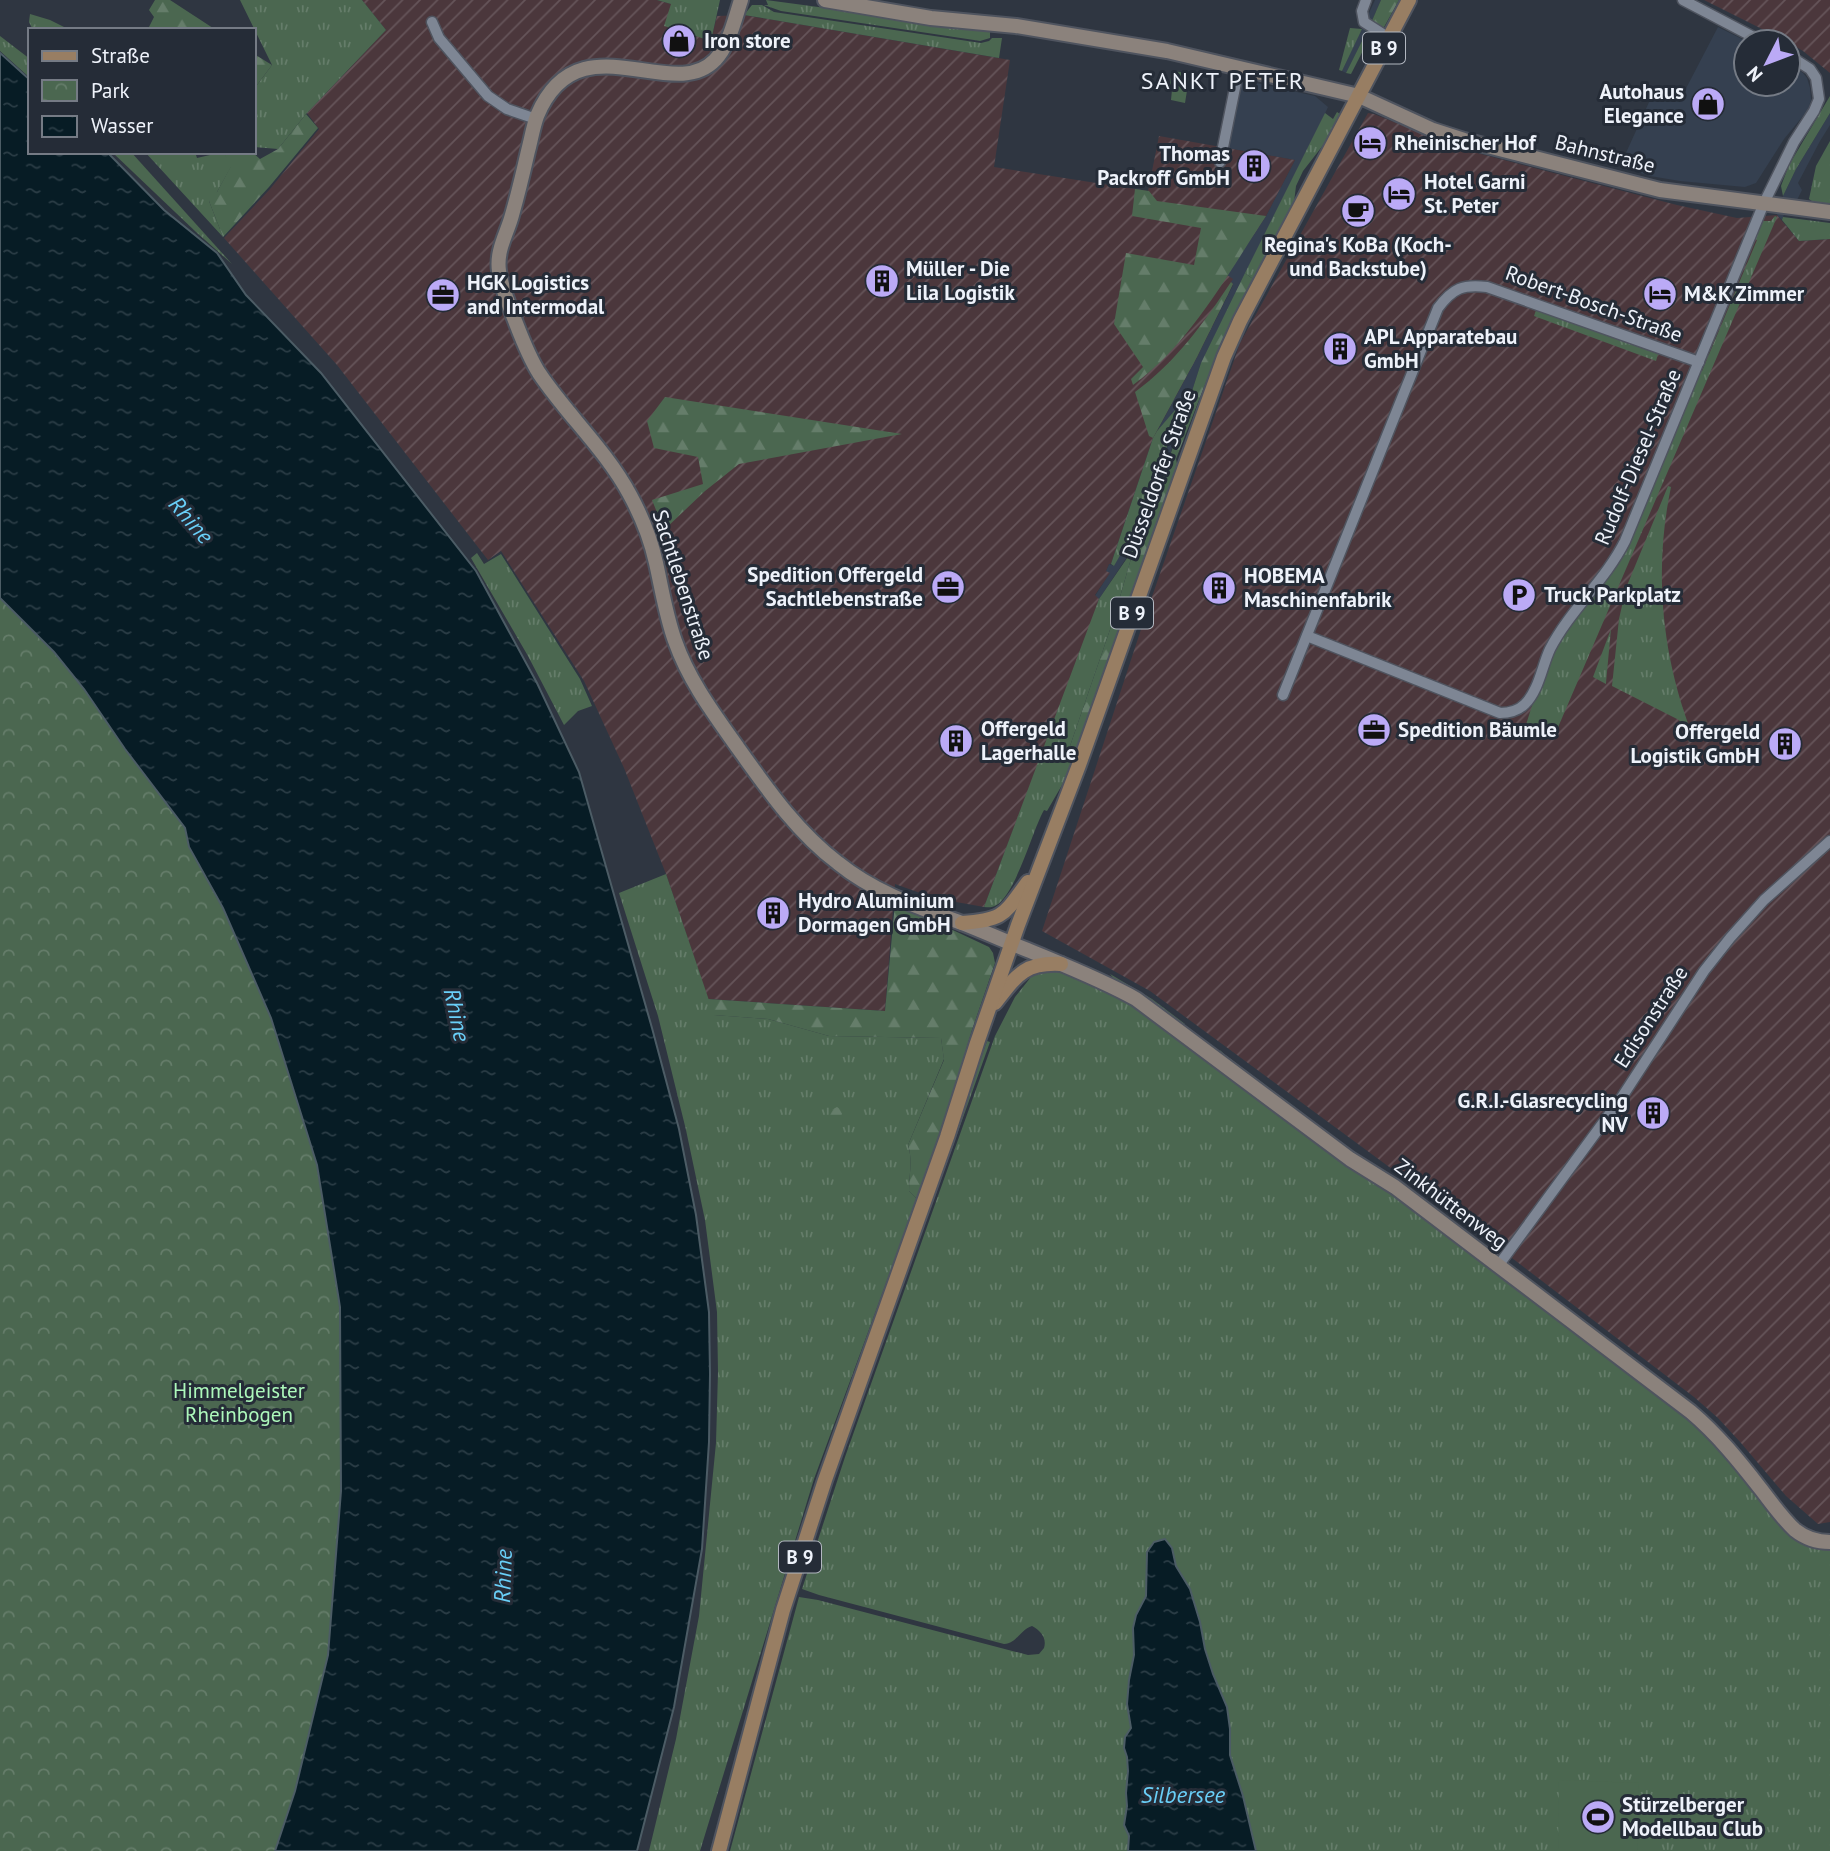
<svg xmlns="http://www.w3.org/2000/svg" width="1830" height="1851" font-family="'PT Sans',sans-serif">
  <defs>
    <pattern id="industrial-furrows" width="10" height="10" patternUnits="userSpaceOnUse" patternTransform="scale(1.75)"><rect width="10" height="10" fill="#4b373c"/><path d="M-1 1l2-2M0 10L10 0M9 11l2-2" fill="none" stroke="#655459"/></pattern>
    <pattern id="grass-tufts" width="24" height="20" patternUnits="userSpaceOnUse" patternTransform="scale(1.75)"><rect width="24" height="20" fill="#4b6750"/><path d="M3 7l-1-3M5 7V3M7 7l1-3M15 17l-1-3M17 17v-4M19 17l1-3" fill="none" stroke="#657d6a"/></pattern>
    <pattern id="forest-firs" width="22" height="20" patternUnits="userSpaceOnUse" patternTransform="scale(1.75)"><rect width="22" height="20" fill="#4b6750"/><path d="M5 1l3.5 6h-7zM16 11l3.5 6h-7z" fill="#657d6a"/></pattern>
    <pattern id="park-crowns" width="20" height="18" patternUnits="userSpaceOnUse" patternTransform="scale(1.75)"><rect width="20" height="18" fill="#4b6750"/><path d="M2 6a3 3 0 1 1 6 0M12 15a3 3 0 1 1 6 0" fill="none" stroke="#657d6a"/></pattern>
    <pattern id="water-ripples" width="26" height="14" patternUnits="userSpaceOnUse" patternTransform="scale(1.75)"><rect width="26" height="14" fill="#071c25"/><path d="M2 4q2-2 4 0t4 0M15 11q2-2 4 0t4 0" fill="none" stroke="#2b3d46"/></pattern>
  </defs>
  <rect width="100%" height="100%" fill="#2f3641"/>
  <g fill="#354050">
    <polygon points="1375,0 1381,0 1371,23 1346,73 1342,71"/>
    <polygon points="1718,27 1748,42 1746,42 1746,84 1788,84 1788,62 1803,73 1807,78 1810,88 1811,100 1808,110 1784,139 1756,183 1745,187 1680,181 1650,176 1620,166 1655,89 1680,100"/>
    <polygon points="1234,78 1315,96 1328,107 1309,148 1201,363 1185,413 1139,539 1099,599 1095,596 1109,574 1106,571 1109,564 1114,566 1168,445 1181,404 1157,431 1197,357 1233,285 1227,275 1266,216 1295,160 1220,147"/>
    <polygon points="1830,113 1830,125 1820,141 1798,183 1802,190 1797,200 1790,199 1782,220 1777,215 1783,196 1796,169"/>
  </g>
  <g fill="url(#industrial-furrows)">
    <polygon points="362,0 657,0 671,4 711,40 717,16 744,15 1010,60 994,167 1148,191 1159,136 1295,160 1266,216 1227,275 1233,279 1231,282 1233,284 1197,357 1153,438 1111,564 1109,564 1106,571 1110,573 1095,595 1099,599 1094,616 984,907 934,898 895,884 885,1011 708,999 666,874 624,768 584,681 501,551 488,560 337,365 224,238 270,189 319,129 307,113 386,30"/>
    <polygon points="1704,0 1830,0 1830,73 1803,51 1788,42"/>
    <polygon points="1368,113 1374,114 1458,148 1677,205 1737,218 1777,215 1799,241 1830,239 1830,1522 1818,1524 1786,1496 1741,1443 1718,1418 1694,1397 1487,1239 1150,991 1042,931 1147,611 1240,343"/>
  </g>
  <g fill="url(#grass-tufts)">
    <polygon points="240,0 362,0 386,30 306,114 278,149 254,147 254,89 272,65"/>
    <polygon points="657,0 720,0 711,41 664,26 671,4"/>
    <polygon points="766,0 990,30 990,38 980,41 974,40 781,11 764,5 768,5"/>
    <polygon points="752,5 762,5 774,12 981,43 989,41 992,38 1002,38 999,58 744,15"/>
    <polygon points="30,14 50,20 70,30 33,30 29,22"/>
    <polygon points="1350,28 1362,29 1342,71 1339,70"/>
    <polygon points="1367,31 1371,35 1351,74 1346,73"/>
    <polygon points="0,36 30,59 30,78 0,51"/>
    <polygon points="1172,71 1187,73 1186,77 1189,78 1185,103 1171,100 1172,90 1169,89"/>
    <polygon points="1830,96 1830,113 1796,169 1783,196 1781,186 1789,165"/>
    <polygon points="1337,112 1340,114 1324,144 1303,171 1296,186 1294,202 1253,279 1245,273 1325,113 1333,119"/>
    <polygon points="1830,141 1830,205 1816,204 1809,199 1816,166"/>
    <polygon points="112,152 131,152 232,264 196,232"/>
    <polygon points="145,152 195,152 197,158 223,152 232,165 217,192 209,201 223,237"/>
    <path d="M1775,216L1777,217L1553,739L1525,728C1534,699 1546,662 1562,637C1580,607 1606,583 1624,554L1692,390L1698,370L1702,371L1757,240L1754,238L1763,221H1771Z"/>
    <polygon points="1783,217 1830,223 1830,239 1799,241 1782,220"/>
    <polygon points="1536,310 1658,354 1656,361 1534,316"/>
    <path d="M1182,402C1163,460 1145,513 1114,566L1111,564L1153,438L1157,431Z"/>
    <path d="M1668,486L1671,487C1653,572 1662,659 1694,739L1689,742L1679,720L1612,686L1619,619L1626,588Z"/>
    <path d="M1134,548L1114,618L1069,749L1076,751L1069,773L1047,811L1044,810C1032,831 1016,895 995,906C990,908 988,907 984,907L1099,599Z"/>
    <polygon points="477,553 484,564 501,554 580,679 592,706 578,711 564,725 528,656 471,558"/>
    <polygon points="1611,629 1606,683 1606,684 1593,677"/>
    <path d="M666,874L714,1015L768,1019L829,1036L941,1038L944,1059L908,1145C913,1161 909,1174 909,1191L917,1199L814,1479L700,1851H649L676,1739L699,1616L716,1443L718,1372L717,1312L705,1220L686,1130L658,1016L619,893Z"/>
    <path d="M1052,969L1075,975L1131,1001L1157,1025L1181,1037L1380,1184L1701,1427L1775,1515L1830,1548V1851H1256L1243,1796L1230,1755V1729L1227,1707L1213,1674L1205,1649L1200,1622L1190,1589L1176,1566L1172,1548L1147,1586L1146,1596L1136,1615L1133,1628L1134,1655L1129,1680L1127,1704L1131,1728L1125,1737L1124,1747L1127,1757L1128,1771L1126,1793L1127,1806L1124,1825L1129,1836L1128,1851H730L799,1597L818,1600L1028,1655L1039,1654L1044,1648C1047,1638 1041,1631 1032,1626C1020,1630 1017,1643 1004,1644L819,1595L802,1589L845,1457L995,1036L1015,997L1031,977L1030,973Z"/>
    <polygon points="1110,974 1152,999 1185,1024 1176,1021 1115,980"/>
    <polygon points="987,1041 990,1042 841,1459 838,1458"/>
    <polygon points="1220,1050 1224,1054 1296,1108 1293,1108 1230,1062 1221,1054"/>
    <polygon points="1536,1284 1685,1397 1684,1398 1535,1285"/>
    <polygon points="788,1615 790,1615 736,1819 727,1851 724,1851"/>
  </g>
  <g fill="url(#forest-firs)">
    <polygon points="155,0 170,0 216,30 154,30 149,27 154,17 149,10"/>
    <polygon points="1381,0 1399,0 1383,29 1371,23"/>
    <polygon points="254,54 272,65 254,89"/>
    <polygon points="306,114 318,128 269,187 223,237 209,201 210,193 217,192 231,166 223,152 252,152 260,159 278,149"/>
    <path d="M1135,189L1149,191L1157,201L1266,216C1227,275 1190,344 1133,385L1131,379L1143,367L1114,324L1126,253L1194,265L1201,228L1132,216Z"/>
    <polygon points="1245,273 1253,279 1222,341 1176,459 1178,468 1076,751 1069,749 1114,618 1134,548 1147,521 1185,413 1201,363"/>
    <path d="M1231,282L1233,284L1197,357L1153,438L1149,436L1135,392C1176,362 1203,324 1231,282Z"/>
    <polygon points="665,397 902,434 739,464 705,491 664,530 652,500 703,484 698,457 654,448 647,421"/>
    <path d="M895,903L989,947L993,953L995,963L972,1030L937,1145L917,1199L909,1191C909,1174 913,1161 908,1145L944,1060L941,1038L829,1036L768,1019L713,1015L708,999L885,1011Z"/>
    <polygon points="837,1107 843,1111 840,1119 838,1135 833,1138 828,1136 827,1123 831,1110"/>
  </g>
  <polygon fill="url(#park-crowns)" points="0,339 304,722 417,1851 0,1851"/>
  <polygon fill="#4b6750" points="1559,1780 1639,1783 1637,1851 1558,1851"/>
  <g fill="url(#water-ripples)" stroke="#4c5c65" stroke-width="2">
    <polygon points="0,53 30,80 30,152 107,152 164,210 217,253 246,295 321,373 476,571 537,683 579,772 652,1028 679,1129 696,1215 709,1312 710,1374 709,1442 702,1549 674,1707 637,1851 275,1851 295,1791 328,1655 341,1491 340,1307 317,1165 271,1018 223,908 189,847 185,828 125,749 84,689 54,652 0,598"/>
    <polygon points="1165,1539 1172,1548 1176,1566 1190,1589 1200,1622 1205,1649 1213,1674 1227,1707 1230,1729 1230,1755 1243,1796 1256,1851 1128,1851 1129,1836 1124,1825 1127,1806 1126,1793 1128,1771 1127,1757 1124,1748 1125,1737 1131,1728 1127,1704 1129,1680 1134,1655 1133,1628 1136,1615 1146,1596 1147,1552 1154,1542"/>
  </g>
  <g fill="none" stroke-linecap="round" stroke-linejoin="round">
    <g stroke="#4f545f" stroke-width="13">
      <g id="street">
        <polyline points="1366,0 1362,11 1364,22 1389,38"/>
        <polyline points="1683,0 1763,42"/>
        <polyline points="432,22 439,38 488,96 507,109 536,119"/>
        <polyline points="1220,162 1239,68"/>
        <path d="M1307,636L1500,713C1510,713 1518,711 1525,704C1539,690 1542,666 1550,649C1570,610 1605,581 1625,541L1764,203L1794,142L1814,111L1819,99L1816,78L1810,69L1788,55"/>
        <path d="M1283,695L1438,308C1453,288 1463,284 1487,287L1699,362"/>
        <polyline points="1498,1266 1622,1097 1704,971 1730,938 1764,900 1830,841"/>
      </g>
    </g>
    <g stroke="#4f545f" stroke-width="18">
      <g id="secondary">
        <path d="M741,0C735,18 729,46 715,60C672,105 578,17 537,116C533,127 531,140 528,151C523,173 518,194 512,215C507,234 496,250 499,271C501,286 507,299 512,313C520,333 527,354 539,373C567,415 606,450 630,495C642,517 651,540 656,563C662,590 666,616 675,641C689,681 714,714 738,748C768,790 797,832 838,863C875,893 918,907 962,923C985,932 1007,942 1030,951C1066,966 1102,980 1136,999L1350,1159L1395,1187L1691,1412C1718,1435 1739,1461 1760,1488C1771,1502 1782,1518 1795,1530C1805,1538 1818,1542 1830,1542"/>
        <polyline points="825,0 931,18 1016,26 1167,51 1359,96 1433,130 1464,140 1660,190 1830,212"/>
      </g>
    </g>
    <g stroke="#4f545f" stroke-width="18">
      <g id="primary">
        <path d="M962,923C1005,920 1004,914 1028,882"/>
        <path d="M995,1003C1016,976 1024,962 1061,964"/>
        <polyline points="719,1851 783,1610 825,1480 947,1137 977,1043 1018,925 1079,765 1224,357 1240,321 1409,0"/>
      </g>
    </g>
    <use href="#street" stroke="#7e8694" stroke-width="10"/>
    <use href="#secondary" stroke="#8b827c" stroke-width="14"/>
    <use href="#primary" stroke="#987e63" stroke-width="14"/>
  </g>
  <defs>
    <g id="shop-disc" transform="scale(1.75)"><circle r="9.5" fill="#bbaaf6" stroke="#252c37"/><path d="M-5-2.5h2.3a2.7 3.5 0 0 1 5.4 0H5L5.5 6h-11ZM-1.5-2.5h3a1.5 2.3 0 0 0-3 0Z" fill="#111"/></g>
    <g id="hotel-disc" transform="scale(1.75)"><circle r="9.5" fill="#bbaaf6" stroke="#252c37"/><path d="M-6-4.5h1.5V1H6V5H4.5V3h-9V5H-6ZM-4 0a1.8 1.8 0 1 1 3.6 0ZM.5 0V-2.5h3Q6-2.5 6 0Z" fill="#111"/></g>
    <g id="building-disc" transform="scale(1.75)"><circle r="9.5" fill="#bbaaf6" stroke="#252c37"/><path d="M-4-6H4V6H1V3H-1V6H-4ZM-2.5-4.3h1.7v1.8h-1.7ZM.8-4.3h1.7v1.8H.8ZM-2.5-1h1.7V.8h-1.7ZM.8-1h1.7V.8H.8Z" fill="#111"/></g>
    <g id="cafe-disc" transform="scale(1.75)"><circle r="9.5" fill="#bbaaf6" stroke="#252c37"/><path d="M-5.5-4.5H6V0H3Q3 3.5 0 3.5H-2.5Q-5.5 3.5-5.5 0ZM3-3.2v2h1.7v-2ZM-6 4.5H4V6H-6Z" fill="#111"/></g>
    <g id="office-disc" transform="scale(1.75)"><circle r="9.5" fill="#bbaaf6" stroke="#252c37"/><path d="M-6-3h4V-5.5h4V-3h4V5H-6ZM-1-4.5V-3h2v-1.5ZM-6 0V1H6V0Z" fill="#111"/></g>
    <g id="parking-disc" transform="scale(1.75)"><circle r="9.5" fill="#bbaaf6" stroke="#252c37"/><path d="M-3.5-5.5H1a3.5 3.5 0 0 1 0 7H-1V5.5H-3.5ZM-1-3.4V-.6H.8a1.4 1.4 0 0 0 0-2.8Z" fill="#111"/></g>
    <g id="stadium-disc" transform="scale(1.75)"><circle r="9.5" fill="#bbaaf6" stroke="#252c37"/><path d="M0-5a6.5 5 0 1 0 0 10a6.5 5 0 1 0 0-10ZM-3.5-1.8h7v3.6h-7Z" fill="#111"/></g>
  </defs>
  <g fill-rule="evenodd">
    <use href="#shop-disc" x="679" y="41"/>
    <use href="#shop-disc" x="1708" y="104"/>
    <use href="#hotel-disc" x="1370" y="143"/>
    <use href="#building-disc" x="1254" y="166"/>
    <use href="#hotel-disc" x="1399" y="194"/>
    <use href="#cafe-disc" x="1358" y="211"/>
    <use href="#building-disc" x="882" y="281"/>
    <use href="#hotel-disc" x="1660" y="294"/>
    <use href="#office-disc" x="443" y="295"/>
    <use href="#building-disc" x="1340" y="349"/>
    <use href="#office-disc" x="948" y="587"/>
    <use href="#building-disc" x="1219" y="588"/>
    <use href="#parking-disc" x="1519" y="595"/>
    <use href="#office-disc" x="1374" y="730"/>
    <use href="#building-disc" x="956" y="741"/>
    <use href="#building-disc" x="1785" y="744"/>
    <use href="#building-disc" x="773" y="913"/>
    <use href="#building-disc" x="1653" y="1113"/>
    <use href="#stadium-disc" x="1598" y="1817"/>
  </g>
  <g text-anchor="middle" stroke-width="6" stroke-linejoin="round" paint-order="stroke">
    <g fill="#252c37" stroke="#b2b7c0" stroke-width="2">
      <rect x="1363" y="32.5" width="42" height="31" rx="5"/>
      <rect x="1111" y="597.5" width="42" height="31" rx="5"/>
      <rect x="779" y="1541.5" width="42" height="31" rx="5"/>
    </g>
    <g font-size="19" font-weight="bold" fill="#eef2fa">
      <text x="1384" y="55">B 9</text>
      <text x="1132" y="620">B 9</text>
      <text x="800" y="1564">B 9</text>
    </g>
    <g font-size="21" font-weight="bold" fill="#eef2fa" stroke="#252c37" text-anchor="start">
      <text x="704" y="48">Iron store</text>
      <text x="1684" y="99" text-anchor="end">Autohaus<tspan x="1684" dy="24">Elegance</tspan></text>
      <text x="1394" y="150">Rheinischer Hof</text>
      <text x="1230" y="161" text-anchor="end">Thomas<tspan x="1230" dy="24">Packroff GmbH</tspan></text>
      <text x="1424" y="189">Hotel Garni<tspan x="1424" dy="24">St. Peter</tspan></text>
      <text x="1358" y="252" text-anchor="middle">Regina's KoBa (Koch-<tspan x="1358" dy="24">und Backstube)</tspan></text>
      <text x="906" y="276">Müller - Die<tspan x="906" dy="24">Lila Logistik</tspan></text>
      <text x="467" y="290">HGK Logistics<tspan x="467" dy="24">and Intermodal</tspan></text>
      <text x="1684" y="301">M&amp;K Zimmer</text>
      <text x="1364" y="344">APL Apparatebau<tspan x="1364" dy="24">GmbH</tspan></text>
      <text x="923" y="582" text-anchor="end">Spedition Offergeld<tspan x="923" dy="24">Sachtlebenstraße</tspan></text>
      <text x="1244" y="583">HOBEMA<tspan x="1244" dy="24">Maschinenfabrik</tspan></text>
      <text x="1544" y="602">Truck Parkplatz</text>
      <text x="981" y="736">Offergeld<tspan x="981" dy="24">Lagerhalle</tspan></text>
      <text x="1398" y="737">Spedition Bäumle</text>
      <text x="1760" y="739" text-anchor="end">Offergeld<tspan x="1760" dy="24">Logistik GmbH</tspan></text>
      <text x="798" y="908">Hydro Aluminium<tspan x="798" dy="24">Dormagen GmbH</tspan></text>
      <text x="1628" y="1108" text-anchor="end">G.R.I.-Glasrecycling<tspan x="1628" dy="24">NV</tspan></text>
      <text x="1622" y="1812">Stürzelberger<tspan x="1622" dy="24">Modellbau Club</tspan></text>
    </g>
    <g font-size="21" fill="#eef2fa" stroke="#252c37">
      <text transform="translate(1605 154) rotate(14)" y="7">Bahnstraße</text>
      <text transform="translate(1594 304) rotate(20)" y="7">Robert-Bosch-Straße</text>
      <text transform="translate(1638 457) rotate(-67)" y="7">Rudolf-Diesel-Straße</text>
      <text transform="translate(1159 474) rotate(-70)" y="7">Düsseldorfer Straße</text>
      <text transform="translate(683 585) rotate(72)" y="7">Sachtlebenstraße</text>
      <text transform="translate(1651 1017) rotate(-57)" y="7">Edisonstraße</text>
      <text transform="translate(1451 1204) rotate(37)" y="7">Zinkhüttenweg</text>
    </g>
    <g font-size="21" fill="#adf8bb" stroke="#252c37">
      <text x="239" y="1398">Himmelgeister<tspan x="239" dy="24">Rheinbogen</tspan></text>
    </g>
    <g font-size="23" font-style="italic" fill="#69cff8" stroke="#252c37">
      <text transform="translate(191 520) rotate(49)" y="8">Rhine</text>
      <text transform="translate(457 1015) rotate(78)" y="8">Rhine</text>
      <text transform="translate(503 1576) rotate(-88)" y="8">Rhine</text>
      <text x="1183" y="1803">Silbersee</text>
    </g>
    <g font-size="24" letter-spacing="2" fill="#eef2fa" stroke="#252c37">
      <text x="1223" y="89">SANKT PETER</text>
    </g>
  </g>
  <rect x="28" y="28" width="228" height="126" fill="#252c37" stroke="#757b85" stroke-width="2"/>
  <rect x="42" y="51" width="35" height="10" fill="#987e63" stroke="#757b85" stroke-width="2"/>
  <text x="91" y="63" font-size="21" fill="#eef2fa">Straße</text>
  <rect x="42" y="80" width="35" height="21" fill="url(#park-crowns)" stroke="#757b85" stroke-width="2"/>
  <text x="91" y="98" font-size="21" fill="#eef2fa">Park</text>
  <rect x="42" y="116" width="35" height="21" fill="url(#water-ripples)" stroke="#757b85" stroke-width="2"/>
  <text x="91" y="133" font-size="21" fill="#eef2fa">Wasser</text>
  <g transform="translate(1767 63) rotate(228)"><circle r="33" fill="#252c37" stroke="#757b85" stroke-width="2"/>
  <path d="M0-5L12 26L0 18L-12 26Z" fill="#bbaaf6"/>
  <text y="-10" font-size="19" font-weight="bold" text-anchor="middle" fill="#eef2fa">N</text>
  </g>
</svg>
